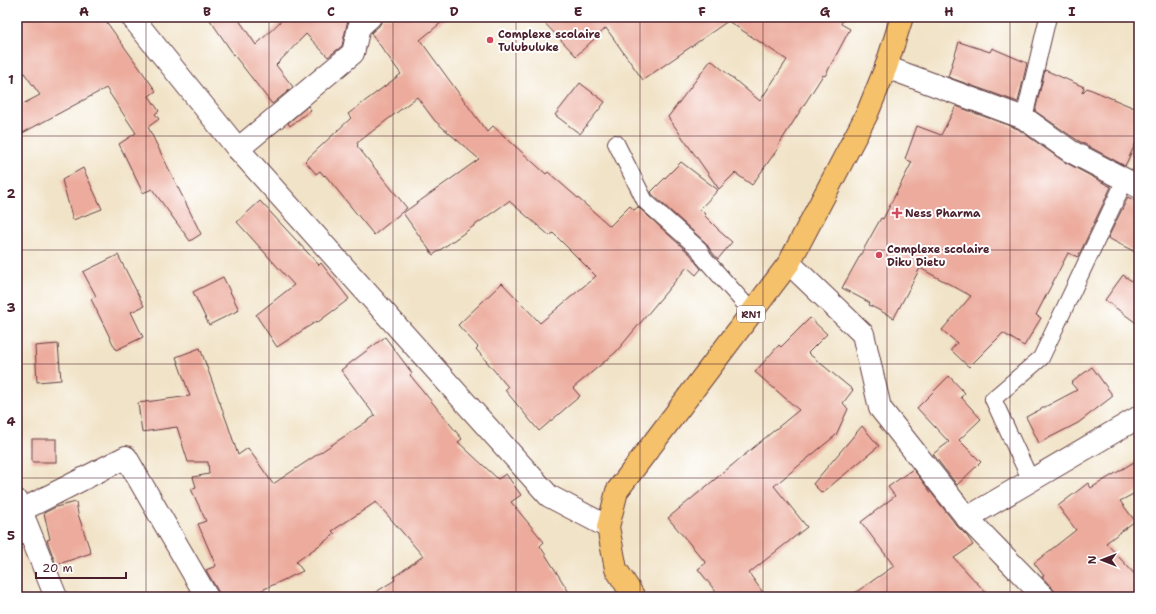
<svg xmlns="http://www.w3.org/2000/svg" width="1156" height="614" font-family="'Shantell Sans',sans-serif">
  <rect width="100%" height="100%" fill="#fff"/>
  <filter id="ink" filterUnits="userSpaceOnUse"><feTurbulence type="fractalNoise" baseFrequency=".025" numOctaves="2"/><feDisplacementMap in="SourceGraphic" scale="8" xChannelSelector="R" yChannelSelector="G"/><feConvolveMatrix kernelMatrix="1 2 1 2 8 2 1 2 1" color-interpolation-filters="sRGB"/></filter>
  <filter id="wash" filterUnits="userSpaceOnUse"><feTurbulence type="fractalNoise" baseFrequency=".012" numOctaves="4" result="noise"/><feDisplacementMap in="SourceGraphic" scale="16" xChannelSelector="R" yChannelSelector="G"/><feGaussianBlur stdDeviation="0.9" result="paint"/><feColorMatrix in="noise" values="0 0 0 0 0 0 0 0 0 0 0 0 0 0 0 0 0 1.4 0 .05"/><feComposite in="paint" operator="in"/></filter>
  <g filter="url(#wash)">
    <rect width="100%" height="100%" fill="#f1e3c7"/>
    <g id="blocks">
      <g fill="#ecab9c">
        <polygon points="26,17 103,17 156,91 149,96 159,111 155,114 159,119 148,127 201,234 190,241 152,189 143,193 119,144 136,133 106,88 17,136 17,107 40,95 17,63 17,23"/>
        <polygon points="208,17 237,17 256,45 285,17 351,17 347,24 342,46 328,57 306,34 276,65 293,87 272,104 234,55"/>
        <polygon points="382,17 448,17 420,40 487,132 493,126 546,174 548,172 610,226 630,206 634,210 638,207 691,255 696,263 701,269 696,275 687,267 616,352 573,388 580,396 539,431 505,390 508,387 476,349 478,347 458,325 502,283 540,323 596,276 553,233 550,236 509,201 433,255 403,213 479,159 435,121 417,97 357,143 358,145 357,146 407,208 374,235 325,175 324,176 320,171 316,174 305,161 351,118 348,114 401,74 371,33 379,26 382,21"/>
        <polygon points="539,17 844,17 841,24 850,29 825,76 823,75 778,146 779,147 752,185 735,173 719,189 668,117 711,60 760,101 787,60 728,21 643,80 606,28 576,56"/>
        <polygon points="959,42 990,52 992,48 1027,63 1018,102 948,77"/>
        <polygon points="1045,70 1084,87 1082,93 1087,88 1139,110 1139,136 1125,166 1077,140 1035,111"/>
        <polygon points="580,83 605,102 580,134 555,115"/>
        <polygon points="308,106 311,110 290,126 288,123"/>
        <polygon points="956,106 1018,129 1063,161 1111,187 1078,257 1068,253 1036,315 1041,318 1024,346 1003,333 969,367 951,350 957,343 942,330 971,296 920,268 894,318 869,305 870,303 842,288 881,218 883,219 912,162 905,159 917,126 941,135"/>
        <polygon points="681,162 718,190 700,209 705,214 704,215 718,229 718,230 732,242 718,259 712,252 705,242 653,195 651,192"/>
        <polygon points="83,168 102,209 73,220 62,180"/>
        <polygon points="1128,197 1139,203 1139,254 1108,238"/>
        <polygon points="260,201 319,265 321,263 349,299 318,322 317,321 277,347 256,315 294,285 237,222"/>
        <polygon points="118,255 144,306 131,312 143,337 116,350 91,299 96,296 83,272"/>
        <polygon points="1123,275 1139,286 1139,325 1105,300"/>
        <polygon points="223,277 239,310 209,325 193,292"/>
        <polygon points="810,318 827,334 808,353 853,390 843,403 848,409 836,435 774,486 807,527 749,573 766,597 720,597 698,569 706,563 668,518 799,410 755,372 779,345 781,347"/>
        <polygon points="385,337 412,373 410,375 462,439 458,442 498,479 506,474 521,495 511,502 544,542 540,546 572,597 368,597 395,580 394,577 423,556 376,502 332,531 335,534 296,562 303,571 247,597 219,597 218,591 206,570 216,566 198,524 206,521 191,489 196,487 193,477 209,474 208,462 188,462 177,427 142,432 138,403 190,396 176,357 200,348 228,425 238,455 248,448 273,484 375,416 341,370"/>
        <polygon points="58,344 61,380 37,382 35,346"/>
        <polygon points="1092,367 1113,396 1078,423 1039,443 1026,417 1077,390 1071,383"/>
        <polygon points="949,376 965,393 961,397 981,419 959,440 981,462 957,485 933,454 949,442 917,408"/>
        <polygon points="862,426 879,446 822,493 813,484"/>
        <rect x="32" y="439" width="24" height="23"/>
        <polygon points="1139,459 1139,491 1120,501 1135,521 1106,543 1139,579 1139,597 1056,597 1056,594 1053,589 1042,577 1044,576 1034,563 1076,530 1058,506 1088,483 1091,488"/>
        <polygon points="913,469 957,526 967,536 973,545 954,558 990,597 849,597 894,566 861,522 895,496 888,487"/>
        <polygon points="76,502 78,514 91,553 56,565 47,540 50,539 44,513 56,507"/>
      </g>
    </g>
  </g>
  <g filter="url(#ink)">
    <use href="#blocks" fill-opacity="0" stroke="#633c42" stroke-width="1"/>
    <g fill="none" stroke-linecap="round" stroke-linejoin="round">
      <g stroke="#633c42" stroke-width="18">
        <g id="service">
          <polyline points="1024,118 1048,17"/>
          <polyline points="616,143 645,201 699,249 704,258 752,312"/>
          <polyline points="1031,481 993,399 1041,358 1125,180"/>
        </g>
      </g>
      <g stroke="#633c42" stroke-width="24">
        <g id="minor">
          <polyline points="132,17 238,149 549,496 608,527"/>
          <polyline points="886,67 1024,118 1070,151 1139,187"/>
          <polyline points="238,149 353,53 359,27 370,17"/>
          <polyline points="789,263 863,334 880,408 967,518 1044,597"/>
          <polyline points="17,501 56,597"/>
          <polyline points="22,510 126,457 207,597"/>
          <polyline points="967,518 1139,417"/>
        </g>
      </g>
      <g stroke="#633c42" stroke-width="24">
        <polyline id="trunk" points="634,597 616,569 608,527 617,491 789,263 867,114 886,67 902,17"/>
      </g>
      <use href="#service" stroke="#fff" stroke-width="16"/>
      <use href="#minor" stroke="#fff" stroke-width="22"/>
      <use href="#trunk" stroke="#f5c16b" stroke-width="22"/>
    </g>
  </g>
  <path fill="none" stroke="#4a1f2b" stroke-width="1" stroke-opacity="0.55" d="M146,17V597M269,17V597M393,17V597M516,17V597M640,17V597M763,17V597M887,17V597M1010,17V597M17,136H1139M17,250H1139M17,364H1139M17,478H1139"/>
  <g fill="#d1495b" stroke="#fff" stroke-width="1.5">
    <circle cx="490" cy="40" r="4"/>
    <path d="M895 207h4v4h4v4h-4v4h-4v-4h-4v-4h4z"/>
    <circle cx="879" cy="255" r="4"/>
  </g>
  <g text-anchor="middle" stroke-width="4" stroke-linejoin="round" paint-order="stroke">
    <rect fill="#fff" stroke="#80626b" stroke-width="1" x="737" y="306" width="28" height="16" rx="3"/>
    <g font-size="10" font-weight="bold" fill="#4a1f2b">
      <text x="751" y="318">RN1</text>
    </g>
    <g font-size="11" font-weight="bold" fill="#4a1f2b" stroke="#fff" text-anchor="start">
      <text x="498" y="38">Complexe scolaire<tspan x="498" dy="13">Tulubuluke</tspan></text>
      <text x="905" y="217">Ness Pharma</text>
      <text x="887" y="253">Complexe scolaire<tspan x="887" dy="13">Diku Dietu</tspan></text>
    </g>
  </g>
  <rect width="1156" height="614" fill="none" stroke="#fff" stroke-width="44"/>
  <g transform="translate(1102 560) rotate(270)" stroke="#ffffff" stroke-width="3" paint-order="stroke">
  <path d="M0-3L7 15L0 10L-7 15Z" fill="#4a1f2b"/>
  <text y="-6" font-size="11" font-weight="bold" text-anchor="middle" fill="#4a1f2b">N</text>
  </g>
  <path d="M36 572v6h90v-6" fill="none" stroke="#4a1f2b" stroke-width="2"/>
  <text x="42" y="572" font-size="12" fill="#4a1f2b" stroke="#ffffff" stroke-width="3" paint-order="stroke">20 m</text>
  <rect x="22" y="22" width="1112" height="570" fill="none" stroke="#4a1f2b" stroke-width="1.5"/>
  <g font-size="13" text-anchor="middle" font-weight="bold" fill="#4a1f2b">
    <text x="84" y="16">A</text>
    <text x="207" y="16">B</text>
    <text x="331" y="16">C</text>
    <text x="454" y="16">D</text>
    <text x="578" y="16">E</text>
    <text x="702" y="16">F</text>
    <text x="825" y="16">G</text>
    <text x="949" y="16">H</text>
    <text x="1072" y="16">I</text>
    <text x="11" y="84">1</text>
    <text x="11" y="198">2</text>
    <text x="11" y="312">3</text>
    <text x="11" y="426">4</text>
    <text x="11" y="540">5</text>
  </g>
</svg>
